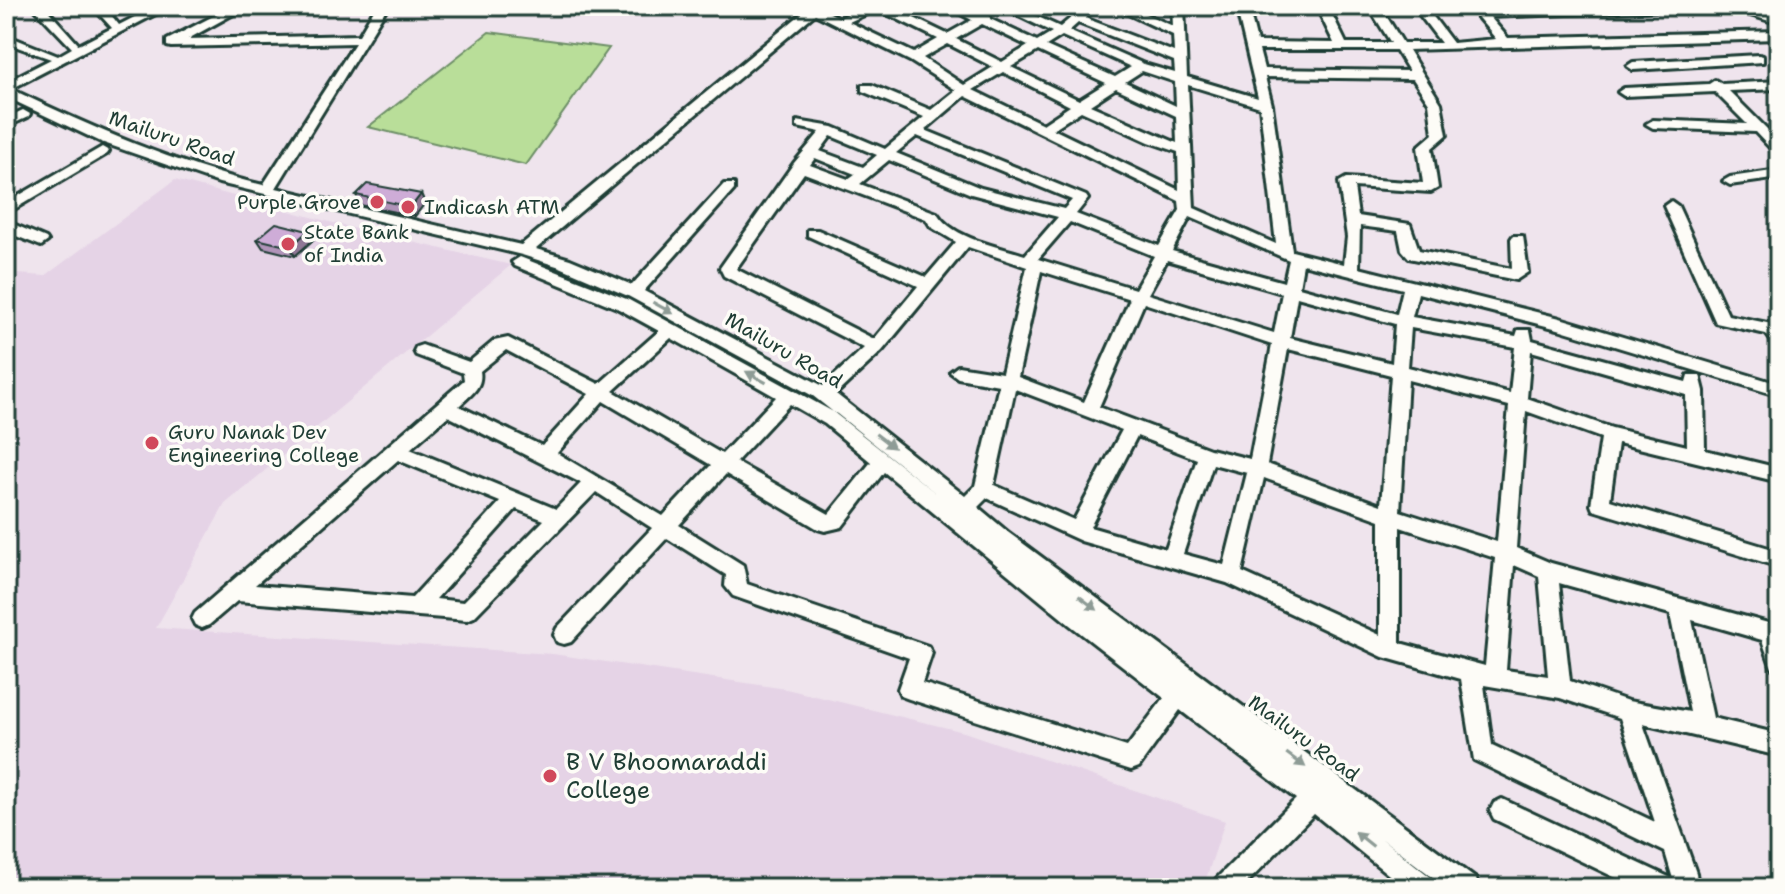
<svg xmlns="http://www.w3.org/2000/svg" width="1785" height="894" font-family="'Shantell Sans',sans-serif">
  <rect width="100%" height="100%" fill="#efe4ed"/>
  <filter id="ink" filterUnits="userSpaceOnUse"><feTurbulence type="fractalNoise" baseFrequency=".0125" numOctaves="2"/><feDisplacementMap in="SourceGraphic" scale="16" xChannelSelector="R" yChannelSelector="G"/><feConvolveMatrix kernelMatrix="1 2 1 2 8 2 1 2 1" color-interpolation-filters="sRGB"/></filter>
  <g filter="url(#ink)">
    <polygon fill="#e5d3e6" points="175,180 352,228 511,265 225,504 156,628 553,654 786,689 964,732 1225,821 1203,888 6,888 6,279 18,274 45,276"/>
    <polygon fill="#b9de99" stroke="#6c8e66" stroke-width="2" points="489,32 609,48 526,165 368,127"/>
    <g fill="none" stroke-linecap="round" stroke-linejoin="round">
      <g stroke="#1f3d34" stroke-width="6">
        <g id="minor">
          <polygon points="9,6 25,6 6,14"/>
          <path d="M32,6H44L79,45L112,28L92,6H104L119,25L156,6H171L11,89C93,128 175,164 263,185L355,43L171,47L167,46V40L233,6H248L188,39L359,35L376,6H388L276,188L521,245L806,10L801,6L818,7L840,18L864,6H889L947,34L972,20L946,6C963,6 975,13 990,15V19L1037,41L1052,32L998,6H1014L1060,27L1085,6H1098L1085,18L1174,52L1173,35L1111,6H1127L1173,26L1172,6H1184L1187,77L1258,98L1236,6H1248L1257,42L1334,43L1316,6H1328L1346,43H1391L1368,6H1380L1403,43H1441L1413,6H1425L1453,43L1496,39L1475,14L1481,11L1703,6L1697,9L1490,17L1508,38L1779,31V39L1408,50L1441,103L1447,135L1432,148L1438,188L1431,192L1354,187L1358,216L1410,224L1419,250L1512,269L1511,239L1513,236H1523L1528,272L1516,280L1409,258L1402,250L1398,231L1360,226L1359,268L1560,318L1779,384V396L1558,329L1418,293L1412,317L1516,336L1518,330H1530L1532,340L1686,382L1688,375H1700L1704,391L1705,450L1779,468V482L1618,443L1610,500L1779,551V567L1593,510L1591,505L1601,438L1526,411L1516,548L1551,563L1779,626V671L1772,668L1762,640L1692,620L1713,718L1779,734V756L1643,724L1696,873L1698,888H1637L1494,819L1490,811L1494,803L1502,799L1673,879L1665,852L1474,760L1461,679L1383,657L1227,583L1081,541L987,498L978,507L1009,533L1476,879L1479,888H1447L1381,838L1433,879L1436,888H1405L1314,814L1242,888H1213L1216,879L1296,799L1180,710L1139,767L1131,770L909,699L901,696L898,689L909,658L733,596L725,586L726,575L667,538L571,642L564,644L557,642L554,635L557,628L652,528L596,492L474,617L467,620L237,601L209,625L202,628L195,625L192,619L195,613L464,380L463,373L416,355L414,351L416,347L422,345L469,362L494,341L508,338L599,384L659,331L617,308L515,266L512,262L520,257L629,300L837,414L938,495L813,396L628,296L560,267L522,255L219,183L101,142L6,97V82L51,59L6,43V35L58,56L72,48ZM877,9L938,39L914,53L849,22ZM815,14L910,61L956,90L931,110L872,85H862V91L924,117L885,149L833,127L797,121V127L820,132L794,163L720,268L724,276L864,348L823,386L644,291L734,190V184H724L632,285L570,259L536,249ZM1078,23L1174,61L1175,73L1144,64L1069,31ZM982,24L1028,46L1002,62L956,39ZM1062,36L1131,67L1115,77L1046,46ZM948,44L993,67L964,85L923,58ZM1259,50H1396L1409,71L1264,69ZM1038,51L1106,83L1079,100L1011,67ZM1142,71L1175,82L1176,106L1125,82ZM1003,72L1070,106L1043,124L973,90ZM1265,77L1413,79L1429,103L1433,134L1418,147L1423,183L1346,178L1339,182L1347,237L1344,264L1292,251L1272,105ZM1188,85L1260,107L1276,244L1194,208ZM1116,88L1176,116L1177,143L1090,105ZM965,96L1179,201L1180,210L1159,246L1076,214L1088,199L1086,196L925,130ZM1081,111L1149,142L1178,152L1179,190L1053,129ZM831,136L877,155L863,167L820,151ZM917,136L1072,200L1064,209L981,188L896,153ZM815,158L855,174L848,179L810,165ZM889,160L971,194L1058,217L1025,255C997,246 953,239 937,213L860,184ZM804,173L926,219L931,227L956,242L926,277L818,230H808V236L918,286L874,339L736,269ZM1190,217L1289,260L1284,282L1172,251ZM1070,222L1154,256L1135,289L1038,259ZM968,247L1027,267L1002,373L958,366L950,372L958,378L999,385L975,486L965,496L836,394L882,351ZM1167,260L1282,293L1274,333L1148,294ZM1303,264L1403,289L1397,314L1299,287ZM1041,271L1130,299L1084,402L1018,377ZM1297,297L1395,324L1392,363L1290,338ZM1144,303L1272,345L1250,459L1210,449L1099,407ZM1411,328L1515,347L1510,393L1408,367ZM671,338L776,397L722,454L613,391ZM1288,349L1391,375L1381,505L1267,464ZM506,350L589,394L542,446L459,406C470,395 483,388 480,371ZM1531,351L1686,395L1687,446L1612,428L1527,398ZM1408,380L1509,406L1497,542L1400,511ZM1015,389L1122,430L1074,520L994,485ZM603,401L711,465L663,516L557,453ZM790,404L825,424L871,462L829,514L736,462ZM448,416L581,483L556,509L410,449ZM1137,436L1197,459L1166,549L1090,527ZM398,460L500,502L412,598L255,585ZM1213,464L1247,473L1224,565L1183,554ZM884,472L1070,625L1164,698L1127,747L922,683L932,653L928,646L747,584L743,565L679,525L726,474L818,529L825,531L842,527ZM1264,478L1380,520V635L1242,572ZM516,509L544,520L463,602L436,599ZM1400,527L1495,558L1485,666L1400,643ZM1514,565L1539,576L1548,676L1506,670ZM1559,583L1670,614L1690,712L1628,701L1570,681ZM1484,685L1560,698L1620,718L1655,822L1492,745Z"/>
          <polygon points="1721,6 1740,6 1779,16 1779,24"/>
          <polygon points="1759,55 1763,56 1763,62 1633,70 1627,66 1633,62"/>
          <polygon points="1715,80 1722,84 1779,81 1779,89 1729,91 1779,141 1779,153 1774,152 1755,132 1653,128 1646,124 1653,120 1747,124 1715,92 1624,96 1618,92 1624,88 1709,84"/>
          <polygon points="23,110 30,114 28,117 6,127 6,118"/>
          <polygon points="102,147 109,151 107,154 6,214 6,203"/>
          <polygon points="1779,170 1779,178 1730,185 1723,181 1730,177"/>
          <polygon points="1671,201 1678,206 1728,315 1777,325 1779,345 1773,343 1766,334 1716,323 1664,206"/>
          <polygon points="6,221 46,238 48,241 41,246 6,232"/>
        </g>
      </g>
      <use href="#minor" fill="#fdfcf7" fill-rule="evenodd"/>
    </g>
    <g fill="#b194b9" stroke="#1f3d34" stroke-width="2">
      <polygon points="421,194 425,203 415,216 360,205 356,195"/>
      <polygon points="257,239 313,240 295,256 263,248"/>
    </g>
    <g fill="#907896" stroke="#1f3d34" stroke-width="2">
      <polygon points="421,194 425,203 415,216 411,207"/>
      <polygon points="308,231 313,240 295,256 290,247"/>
    </g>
    <g fill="#ceacd7" stroke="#1f3d34" stroke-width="2">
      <polygon points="367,184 421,194 411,207 356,195"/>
      <polygon points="276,223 308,231 290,247 257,239"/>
    </g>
    <defs><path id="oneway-solid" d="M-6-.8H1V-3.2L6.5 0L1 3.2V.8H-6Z" transform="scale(2)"/></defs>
    <g fill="#8e9c96">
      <use href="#oneway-solid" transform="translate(663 308) rotate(29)"/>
      <use href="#oneway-solid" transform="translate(756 377) rotate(-151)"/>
      <use href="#oneway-solid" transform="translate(885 441) rotate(37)"/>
      <use href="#oneway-solid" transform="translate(1088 603) rotate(37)"/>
      <use href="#oneway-solid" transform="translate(1296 760) rotate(36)"/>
      <use href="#oneway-solid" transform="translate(1364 839) rotate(-141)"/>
    </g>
  </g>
  <g fill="#d1495b" stroke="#fdfcf7" stroke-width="3">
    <circle cx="377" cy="202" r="8"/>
    <circle cx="408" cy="207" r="8"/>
    <circle cx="288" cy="244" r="8"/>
    <circle cx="152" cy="443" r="8"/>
    <circle cx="550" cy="776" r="8"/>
  </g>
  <g text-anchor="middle" stroke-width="7" stroke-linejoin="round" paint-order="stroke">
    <g font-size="20" fill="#1f3d34" stroke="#fdfcf7">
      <text transform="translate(172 138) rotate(19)" y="7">Mailuru Road</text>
      <text transform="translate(784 350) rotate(30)" y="7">Mailuru Road</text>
      <text transform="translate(1304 738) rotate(36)" y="7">Mailuru Road</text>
    </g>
    <g font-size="20" fill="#1f3d34" stroke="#fdfcf7" text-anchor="start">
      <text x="361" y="209" text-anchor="end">Purple Grove</text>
      <text x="424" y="214">Indicash ATM</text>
      <text x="304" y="239">State Bank<tspan x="304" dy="23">of India</tspan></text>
      <text x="168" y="439">Guru Nanak Dev<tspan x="168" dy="23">Engineering College</tspan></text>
    </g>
    <g font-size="24" fill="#1f3d34" stroke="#fdfcf7" text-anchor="start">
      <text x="566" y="770">B V Bhoomaraddi<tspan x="566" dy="28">College</tspan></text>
    </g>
  </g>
  <rect width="1785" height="894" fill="none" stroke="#fdfcf7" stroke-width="32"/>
  <rect x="16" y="16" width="1753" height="862" fill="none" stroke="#1f3d34" stroke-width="3" filter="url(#ink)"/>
</svg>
